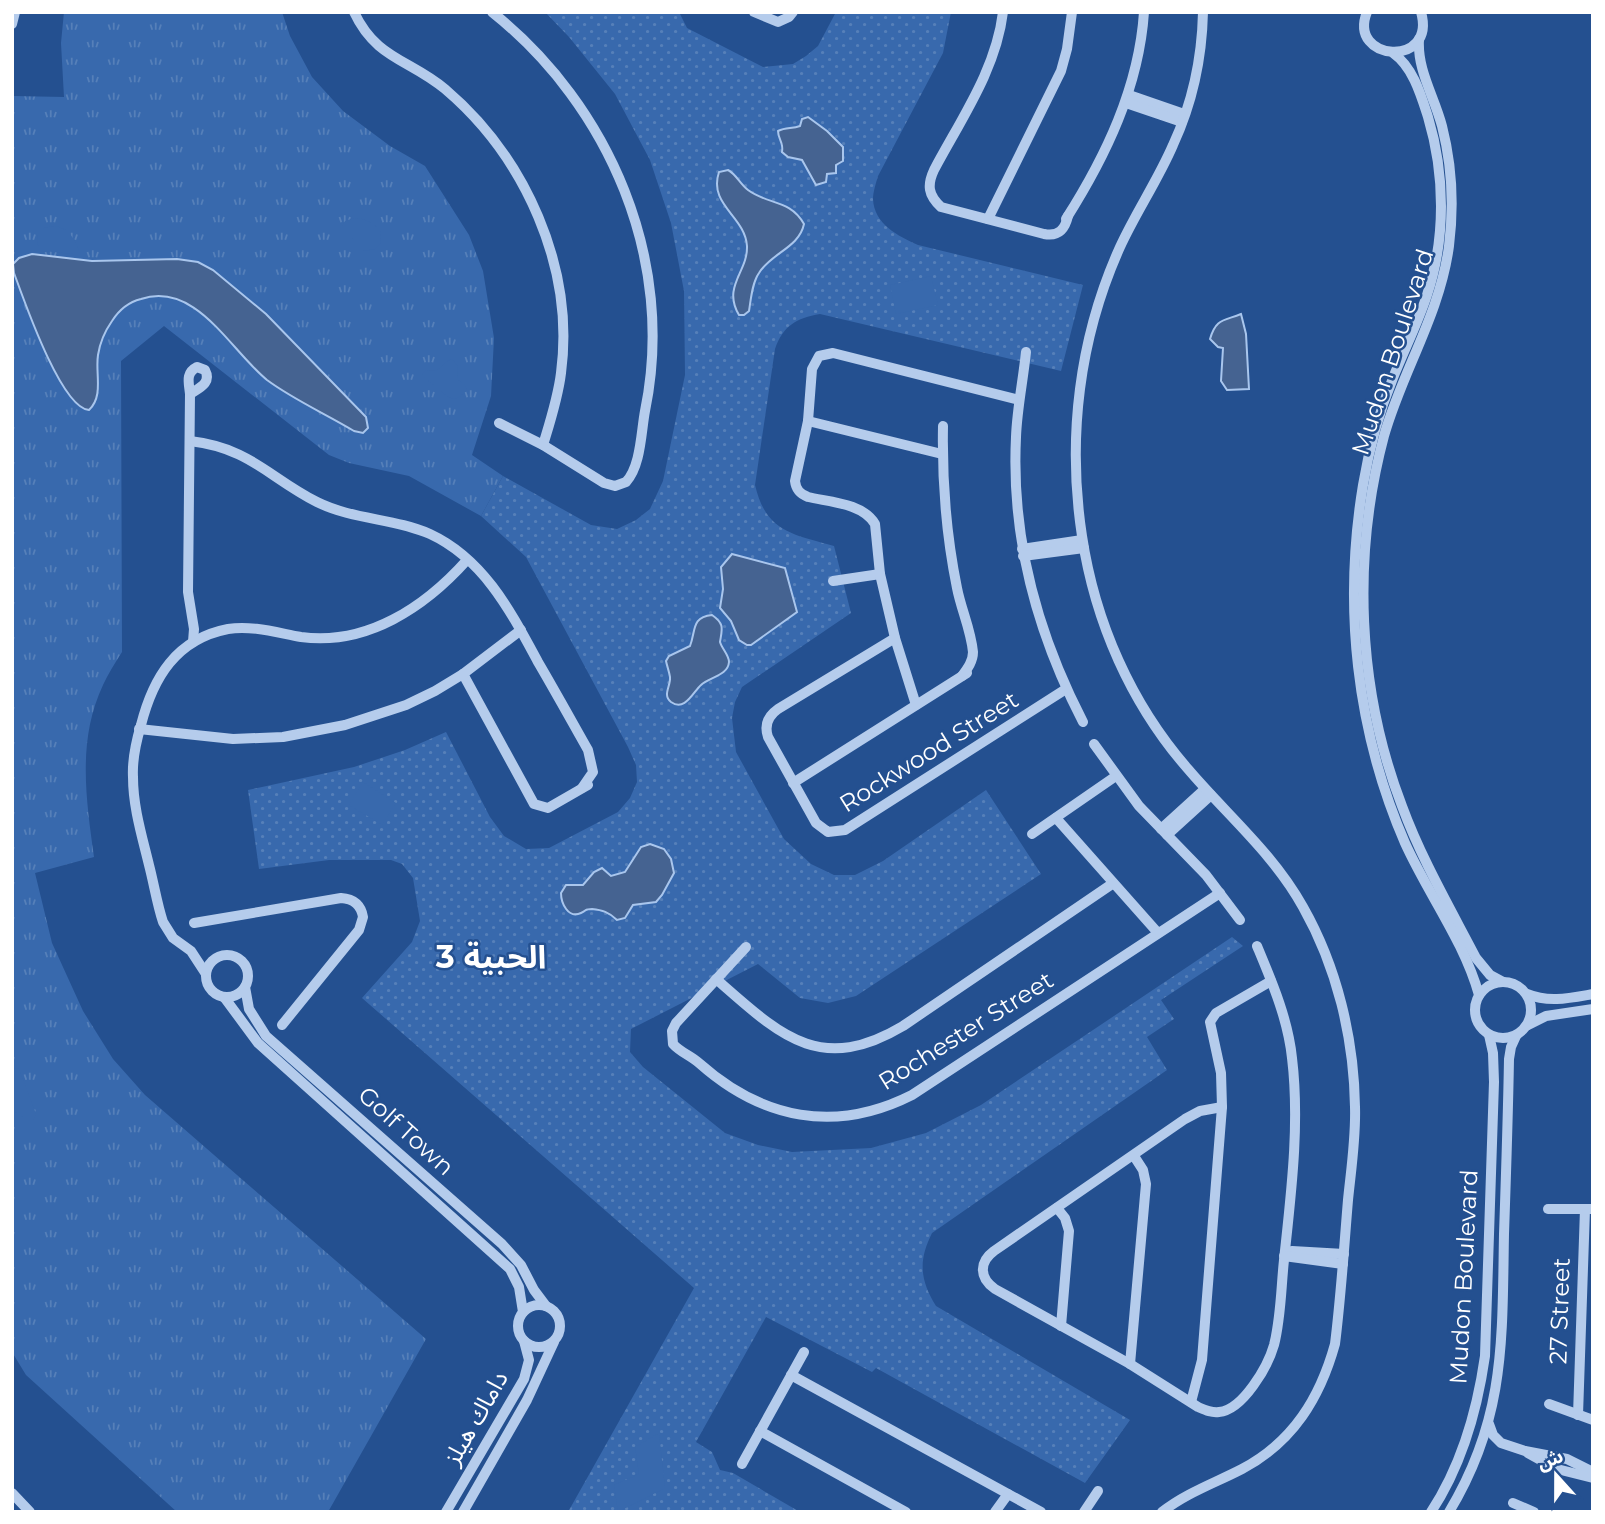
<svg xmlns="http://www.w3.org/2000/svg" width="1605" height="1524" font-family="Montserrat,'Noto Sans Arabic',sans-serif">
  <defs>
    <pattern id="grass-tufts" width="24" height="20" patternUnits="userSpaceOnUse" patternTransform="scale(1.75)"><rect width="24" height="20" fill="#3869ad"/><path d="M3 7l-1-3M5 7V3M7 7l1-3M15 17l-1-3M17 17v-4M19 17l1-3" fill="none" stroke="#5680b9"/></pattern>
    <pattern id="park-dots" width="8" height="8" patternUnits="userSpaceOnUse" patternTransform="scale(1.75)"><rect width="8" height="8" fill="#3869ad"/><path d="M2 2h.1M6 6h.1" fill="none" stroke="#5680b9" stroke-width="1.8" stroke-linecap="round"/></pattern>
  </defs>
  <rect width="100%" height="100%" fill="#245090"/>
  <path fill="url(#grass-tufts)" d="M64,12H282L290,36L312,77L343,111L390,146L425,166L469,235L483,271L494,338L491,396L472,455L503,476L481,516L409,476L349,463L329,455L164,326L121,361L122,652C115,663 108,674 103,685C77,740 86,799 94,857L35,873L52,943L83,1011L113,1059L145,1095L426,1339L328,1512H177L26,1375L12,1352V96L64,97L61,43Z"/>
  <path fill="url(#park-dots)" d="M545,12H679L687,28L763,67L793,64L806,56L818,46L836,12H951L943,53L878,176C876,183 873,192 873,199C874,224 898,236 918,245L1083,285L1061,371L820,314C796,318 783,326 775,349L755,485C766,532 792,534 834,546L851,613L742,687L735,702L732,718L736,752L784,839L811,864L834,875H855L883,861L986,790L1041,874L856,996L828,1003L800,998L758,964L631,1029L630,1052L643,1067L725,1133L758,1145L792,1152L871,1148L926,1133L981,1105L1232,937L1243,946L1161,1000L1174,1019L1147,1037L1167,1070L932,1233C918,1261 920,1280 936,1306L1130,1420L1085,1483L876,1368L872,1372L766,1317L696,1442L712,1452L720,1470L733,1473L800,1512H568L694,1288L362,998L412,942L420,921L413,878L402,864L391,860H329L259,869L248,790L354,767L405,750L446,732L490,817L504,836L526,849L549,848L618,812L630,798L637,782L636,765L628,747L526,557L481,516L503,476L591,525L617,529L636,520L650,509L663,481L685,375L684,291L671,223L650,160L615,94L569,37Z"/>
  <g fill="#3869ad">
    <path d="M354,218C365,218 375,224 381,232L380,244L375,249L364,251L342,227L345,221Z"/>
    <path d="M53,226C67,227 75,238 79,251L73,254L43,251L38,245L37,236L44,228Z"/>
    <polygon points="931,276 938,305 896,314 890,285"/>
    <path d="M452,359L458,367L457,379L464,384L467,389C453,408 446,394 435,386C429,381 426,380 422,374L426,370C443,374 439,363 452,359Z"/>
    <polygon points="363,782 396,803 382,825 349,805"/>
    <polygon points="12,1068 19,1069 36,1114 33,1120 26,1120 12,1109"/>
    <polygon points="659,1433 665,1488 618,1512 614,1485 639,1474 635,1447"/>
  </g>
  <g fill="#456391" stroke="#a9c6ed" stroke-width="2">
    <path d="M808,117L827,131L843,147V161L836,165V173L827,174L826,182L816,185L802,160L788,157L782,152C784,143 778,139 778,131C786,127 792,129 800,126L802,119Z"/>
    <path d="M728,170C736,174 740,184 748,190C768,205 790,199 804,224C799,248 771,253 759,273C752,283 751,299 749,311L744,315H739C722,286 748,272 747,246C745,216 708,205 719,172Z"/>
    <path d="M32,254L92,261L177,259L198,262L213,270L266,314L366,417L368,428L363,433L354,431C326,414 294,400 267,380C230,350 196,281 141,299C129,302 119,310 112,321C105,331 100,342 98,355C95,373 104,396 89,410C61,408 24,300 14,273L13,264L19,258Z"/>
    <path d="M1241,314L1246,334L1249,389L1227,390L1221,381L1223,348L1218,347L1210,339C1216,318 1224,321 1241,314Z"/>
    <polygon points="732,554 785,568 797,612 751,645 747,645 739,640 731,621 720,608 723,589 721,567"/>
    <path d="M712,615C725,624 722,629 720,642C722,649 729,655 729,662C728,676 709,677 701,685C693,692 685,712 671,702C662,695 671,686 670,677C669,671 667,666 666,661L669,656L690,646C696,631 691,617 712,615Z"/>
    <path d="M650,844L664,849L671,859L674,873L662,895L656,902L633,905L625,918L617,920C609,912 602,910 592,909C584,909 588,910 581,913C568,919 561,903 561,893L566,885H583L594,872L602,868L611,876L625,872L641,847Z"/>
  </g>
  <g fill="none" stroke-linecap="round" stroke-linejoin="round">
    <g stroke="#b5ccec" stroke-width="10">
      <path d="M354,12C376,59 409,59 445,89C525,157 575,267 561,373C558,398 550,422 543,445"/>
      <path d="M492,12C610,106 676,261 645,411C641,432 641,466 626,482L615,486L604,483L543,445L499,423"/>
      <polyline points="754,12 778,22 789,17 793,12"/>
      <path d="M1003,12C996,70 961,119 934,170C927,185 928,195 941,207L1044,234C1059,237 1065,229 1068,216"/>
      <path d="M1367,12C1347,62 1437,68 1421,12"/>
      <polyline points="12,24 15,12"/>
      <path d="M1419,39C1417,70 1434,96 1442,126C1452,165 1454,206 1449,246C1440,314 1402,372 1384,436C1352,556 1357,689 1402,806C1421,858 1450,908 1476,958L1490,975L1503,982"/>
      <path d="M1393,53C1413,67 1421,95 1428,117C1445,174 1446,238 1427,295C1418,323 1404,350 1393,378C1379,412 1369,449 1363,485C1343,606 1356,730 1405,843C1428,894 1464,941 1479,995"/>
      <polyline points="1129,95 1184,114"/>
      <polyline points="1126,103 1182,122"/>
      <polyline points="988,219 1061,71 1067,49 1072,12"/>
      <path d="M1066,219C1106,156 1139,87 1144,12"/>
      <path d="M1026,352C1023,381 1017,409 1016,437C1011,538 1037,633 1083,722"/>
      <path d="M197,367L205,370C212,383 199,388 190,394C189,383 185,373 197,367Z"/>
      <polyline points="190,394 188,592 194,629 193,642"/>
      <polyline points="808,421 942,454"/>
      <path d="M943,426C942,480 946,534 957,588C961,609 971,630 973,652C973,661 968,668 962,676"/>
      <path d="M190,441C250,448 268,477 317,502C353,520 394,518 430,534C484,559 511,612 538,662C555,691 571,720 588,750L593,772L582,788"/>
      <polyline points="1022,549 1082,540"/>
      <polyline points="1023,556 1084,548"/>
      <polyline points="833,581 880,574"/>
      <path d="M895,638L778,709C768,716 764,725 768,737L816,823L828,832L845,830L1066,689"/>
      <polyline points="463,674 534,804 548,808 588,785"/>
      <path d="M916,705L895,638L880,574L875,524C863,503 829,502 808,497C800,494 796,490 795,481L808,421L812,369L819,356L833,353L1019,400"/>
      <polyline points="139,729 233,739 283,737 345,725 406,705 435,691 463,674 521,630"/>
      <polyline points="1094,744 1139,806 1206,875 1240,920"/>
      <polyline points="793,783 967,673"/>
      <polyline points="1056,818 1158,933"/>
      <polyline points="1161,829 1205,789"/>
      <polyline points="1032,834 1116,776"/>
      <polyline points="1167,835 1211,795"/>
      <path d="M194,923L341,898C354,899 361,905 363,917L359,930L282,1025"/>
      <path d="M746,947L676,1023L672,1031L673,1044C680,1052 691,1056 699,1063C762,1119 835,1134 912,1095L1220,893"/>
      <circle cx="227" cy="976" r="21"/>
      <path d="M206,974L191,951L173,938L163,922C157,904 154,884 149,865C142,836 133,807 133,777C132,759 136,742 141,725C153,678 176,639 228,629C252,625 278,633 301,637C367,646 425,607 467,560"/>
      <path d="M716,979C779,1034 819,1076 903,1026L1112,884"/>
      <circle cx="1503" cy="1010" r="28"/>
      <polyline points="245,987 249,1009 266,1036 502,1244 521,1265 534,1290 546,1306"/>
      <path d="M1527,994C1549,1003 1570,998 1593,994"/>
      <polyline points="224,997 258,1043 510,1269 519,1287 523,1312"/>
      <polyline points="1528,1025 1546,1016 1593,1009"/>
      <path d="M1222,1107L1200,1111L1185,1119L994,1251C979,1262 979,1278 995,1289L1130,1364L1198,1407C1205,1410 1211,1413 1219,1412C1243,1410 1268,1366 1274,1345C1281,1318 1281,1288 1284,1260C1291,1194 1300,1124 1292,1058C1288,1019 1272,982 1257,946"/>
      <polyline points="1057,1208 1065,1218 1069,1231 1061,1326"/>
      <polyline points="1548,1209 1593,1209"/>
      <polyline points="1292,1251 1344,1254"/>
      <polyline points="1284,1256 1343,1264"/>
      <circle cx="539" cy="1326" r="21"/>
      <polyline points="1130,1364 1146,1184 1143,1170 1134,1156"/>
      <polyline points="791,1375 1041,1512"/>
      <polyline points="1191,1402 1202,1360 1222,1107 1221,1073 1210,1022 1216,1013 1271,981"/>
      <polyline points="1549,1404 1593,1420"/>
      <polyline points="1578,1415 1585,1209"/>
      <polyline points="1489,1424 1493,1435 1501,1443 1525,1451 1567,1459 1593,1472"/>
      <polyline points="760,1431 906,1512"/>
      <polyline points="1528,1453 1557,1469 1593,1478"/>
      <polyline points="742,1464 804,1352"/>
      <polyline points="12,1493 30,1512"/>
      <polyline points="1513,1503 1534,1512"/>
      <polyline points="446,1512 524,1379 529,1360 524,1341"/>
      <polyline points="463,1512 527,1400 554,1342"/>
      <polyline points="995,1512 1008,1494"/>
      <polyline points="1084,1512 1098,1491"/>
      <path d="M1162,1512C1186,1493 1215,1483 1242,1469C1293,1442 1320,1398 1335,1344C1341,1296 1344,1248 1348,1200C1351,1170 1356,1138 1355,1107C1354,1038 1337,967 1303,907C1273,853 1227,815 1188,769C1131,704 1095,622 1082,536C1067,438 1079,338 1120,247C1136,212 1158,180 1173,145C1192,104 1202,57 1203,12"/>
      <path d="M1431,1512C1462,1465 1477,1412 1485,1356L1494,1082L1493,1053L1489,1035"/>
      <path d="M1449,1512C1506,1418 1502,1339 1504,1234C1506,1176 1508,1117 1509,1059L1511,1047L1516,1036"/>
    </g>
  </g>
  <g text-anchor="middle" stroke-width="5" stroke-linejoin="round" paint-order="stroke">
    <g font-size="24" fill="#fff" stroke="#245090">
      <text transform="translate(1393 352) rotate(-72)" y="8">Mudon Boulevard</text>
      <text transform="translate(929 752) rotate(-32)" y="8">Rockwood Street</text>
      <text transform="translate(966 1031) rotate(-32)" y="8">Rochester Street</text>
      <text transform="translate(406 1131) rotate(42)" y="8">Golf Town</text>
      <text transform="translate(1464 1277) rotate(-87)" y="8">Mudon Boulevard</text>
      <text transform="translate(1560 1311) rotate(-88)" y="8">27 Street</text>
      <text transform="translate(476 1418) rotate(-60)" y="8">داماك هيلز</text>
    </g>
    <g font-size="32" font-weight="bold" fill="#fff" stroke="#245090">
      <text x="491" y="968">الحبية 3</text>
    </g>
  </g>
  <rect width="1605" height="1524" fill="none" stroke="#ffffff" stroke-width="28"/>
  <g transform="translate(1556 1475) rotate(339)" stroke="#245090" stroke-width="5" paint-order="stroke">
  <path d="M0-5L12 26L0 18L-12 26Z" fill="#ffffff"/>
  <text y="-10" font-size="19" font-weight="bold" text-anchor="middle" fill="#ffffff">ش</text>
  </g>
</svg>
